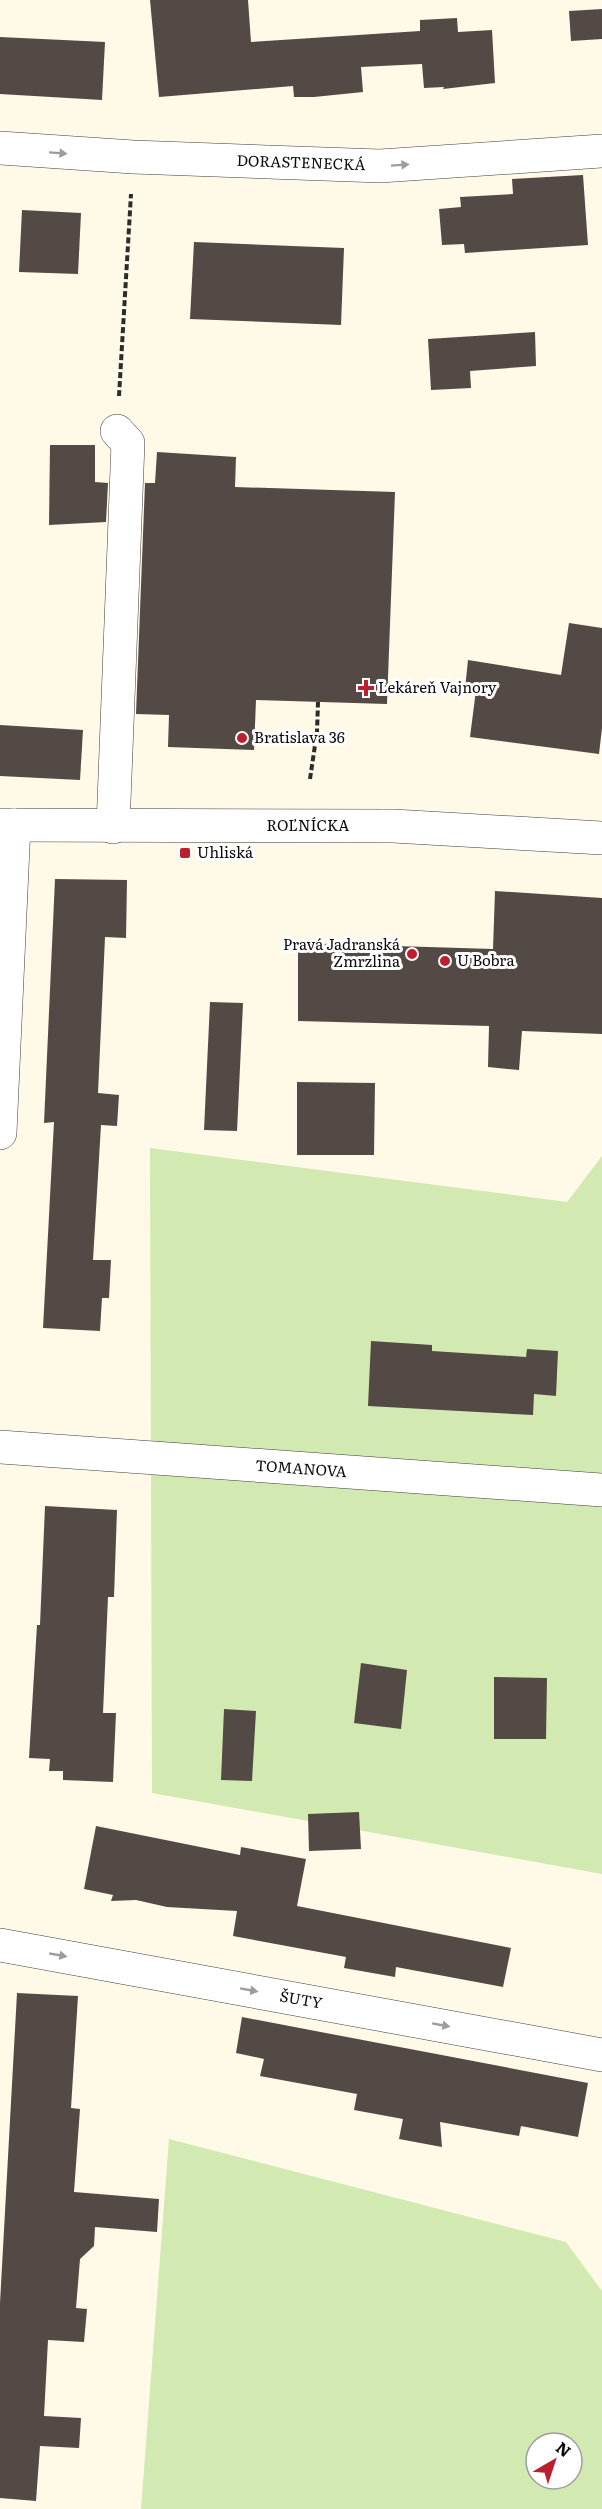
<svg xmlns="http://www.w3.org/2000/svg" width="602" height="2509" font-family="Literata,serif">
  <rect width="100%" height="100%" fill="#fff9e7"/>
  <g fill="#d2eab1" fill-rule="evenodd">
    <polygon points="150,1148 567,1202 602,1156 602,1874 152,1793"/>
    <path d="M169,2139L566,2242L602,2291V2509H141ZM536,2443H572V2479H536Z"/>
  </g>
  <g fill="#534a46">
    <polygon points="150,0 248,0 251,42 420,31 420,20 457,18 458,32 492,30 495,83 443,89 444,87 424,88 422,64 361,67 363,92 314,97 294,97 293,86 159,97"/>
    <polygon points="602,9 602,39 571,41 569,11"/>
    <polygon points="0,37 105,42 102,100 0,94"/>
    <polygon points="583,175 588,245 465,253 464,244 442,245 439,209 461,207 460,197 513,194 512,179"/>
    <polygon points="22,210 81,213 78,274 19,272"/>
    <polygon points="194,242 344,248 341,325 190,319"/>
    <polygon points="535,332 536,366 470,371 471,388 431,390 428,339"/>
    <polygon points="50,445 95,445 95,482 108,483 106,522 49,525"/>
    <polygon points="157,452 236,457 235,487 395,492 387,704 256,700 254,750 168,747 169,715 136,714 145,483 155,483"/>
    <polygon points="569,623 602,628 602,728 599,754 470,737 476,690 465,689 468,660 561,675"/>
    <polygon points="0,725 83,730 80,780 0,776"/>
    <polygon points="55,879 127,880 126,938 105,937 98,1093 119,1095 117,1126 101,1125 93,1260 111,1260 109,1298 102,1298 100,1331 43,1328 54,1122 44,1123"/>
    <polygon points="495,891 602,898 602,1034 522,1031 519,1070 488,1067 489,1026 298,1021 298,943 493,949"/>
    <polygon points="210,1002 243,1003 237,1131 204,1130"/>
    <polygon points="297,1082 375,1083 374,1155 297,1155"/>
    <polygon points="371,1341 432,1345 432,1351 526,1357 527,1349 558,1351 556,1396 534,1394 533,1415 368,1406"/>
    <polygon points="45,1506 117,1510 114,1597 108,1597 103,1713 116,1713 113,1782 63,1780 63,1771 49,1771 50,1759 29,1758 37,1625 40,1625"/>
    <polygon points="361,1663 407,1670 401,1729 354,1723"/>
    <polygon points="494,1677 547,1678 546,1739 494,1739"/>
    <polygon points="224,1709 256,1711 252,1781 221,1780"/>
    <polygon points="359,1812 361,1849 309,1851 308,1814"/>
    <polygon points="96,1826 240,1855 241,1847 306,1859 297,1906 511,1948 503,1987 396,1967 395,1977 344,1968 346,1957 233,1936 237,1911 167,1907 136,1900 111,1901 113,1895 84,1889"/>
    <polygon points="17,1993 78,1996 71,2108 80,2109 74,2192 159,2199 157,2232 95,2227 94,2246 80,2259 76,2308 87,2309 84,2342 48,2340 44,2416 81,2418 79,2448 40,2446 36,2501 0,2498 0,2303"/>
    <polygon points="242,2017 588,2083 578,2137 521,2126 519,2136 440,2122 442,2147 399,2139 403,2119 354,2110 357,2094 260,2076 264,2059 236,2053"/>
  </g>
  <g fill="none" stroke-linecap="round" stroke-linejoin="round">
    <g stroke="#3d3d3d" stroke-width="34">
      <g id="minor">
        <polyline points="0,148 133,157 380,166 602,151"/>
        <polyline points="0,825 393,826 602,838"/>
        <polyline points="113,827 128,443 117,431"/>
        <polyline points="0,1133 14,825"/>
        <polyline points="0,1447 602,1490"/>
        <polyline points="0,1945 602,2055"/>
      </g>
    </g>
    <g stroke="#2c2c2c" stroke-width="4" stroke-dasharray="6 3" stroke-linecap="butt">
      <polyline points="119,396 131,194"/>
      <polyline points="310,779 317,732 318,702"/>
    </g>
    <use href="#minor" stroke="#fff" stroke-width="33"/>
  </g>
  <defs><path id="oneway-solid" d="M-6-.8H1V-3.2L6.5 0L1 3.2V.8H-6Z" transform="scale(1.5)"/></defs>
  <g fill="#9d9d9d">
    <use href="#oneway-solid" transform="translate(58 153) rotate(4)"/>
    <use href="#oneway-solid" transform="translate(400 165) rotate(-4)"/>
    <use href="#oneway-solid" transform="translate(58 1955) rotate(10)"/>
    <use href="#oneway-solid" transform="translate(249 1990) rotate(10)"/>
    <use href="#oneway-solid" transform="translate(441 2025) rotate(10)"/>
  </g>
  <g fill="#be1f30" stroke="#fff" stroke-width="2">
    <path d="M363 679h6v6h6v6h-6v6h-6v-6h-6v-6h6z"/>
    <circle cx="242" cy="738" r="6"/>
    <rect x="179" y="847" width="12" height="12" rx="3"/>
    <circle cx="412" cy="954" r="6"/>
    <circle cx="445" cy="961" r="6"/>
  </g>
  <g text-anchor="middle" stroke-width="6" stroke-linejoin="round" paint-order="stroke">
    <g font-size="15" fill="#0a0a0a" stroke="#fff">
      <text transform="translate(301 163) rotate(2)" y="5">DORASTENECKÁ</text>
      <text x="308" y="831">ROĽNÍCKA</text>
      <text transform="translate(301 1469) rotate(4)" y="5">TOMANOVA</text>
      <text transform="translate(301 2000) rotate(10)" y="5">ŠUTY</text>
    </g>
    <g font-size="15" fill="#0a0a0a" stroke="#fff" text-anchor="start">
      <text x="378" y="693">Lekáreň Vajnory</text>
      <text x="254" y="743">Bratislava 36</text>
      <text x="197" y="858">Uhliská</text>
      <text x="400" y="950" text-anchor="end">Pravá Jadranská<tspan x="400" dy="17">Zmrzlina</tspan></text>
      <text x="457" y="966">U Bobra</text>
    </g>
  </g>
  <g transform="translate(554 2461) rotate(39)"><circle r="28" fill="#ffffff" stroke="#9d9d9d" stroke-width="1.5"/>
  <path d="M0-4.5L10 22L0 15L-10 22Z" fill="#be1f30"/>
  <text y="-9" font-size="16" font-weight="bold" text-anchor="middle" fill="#0a0a0a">N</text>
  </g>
</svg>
